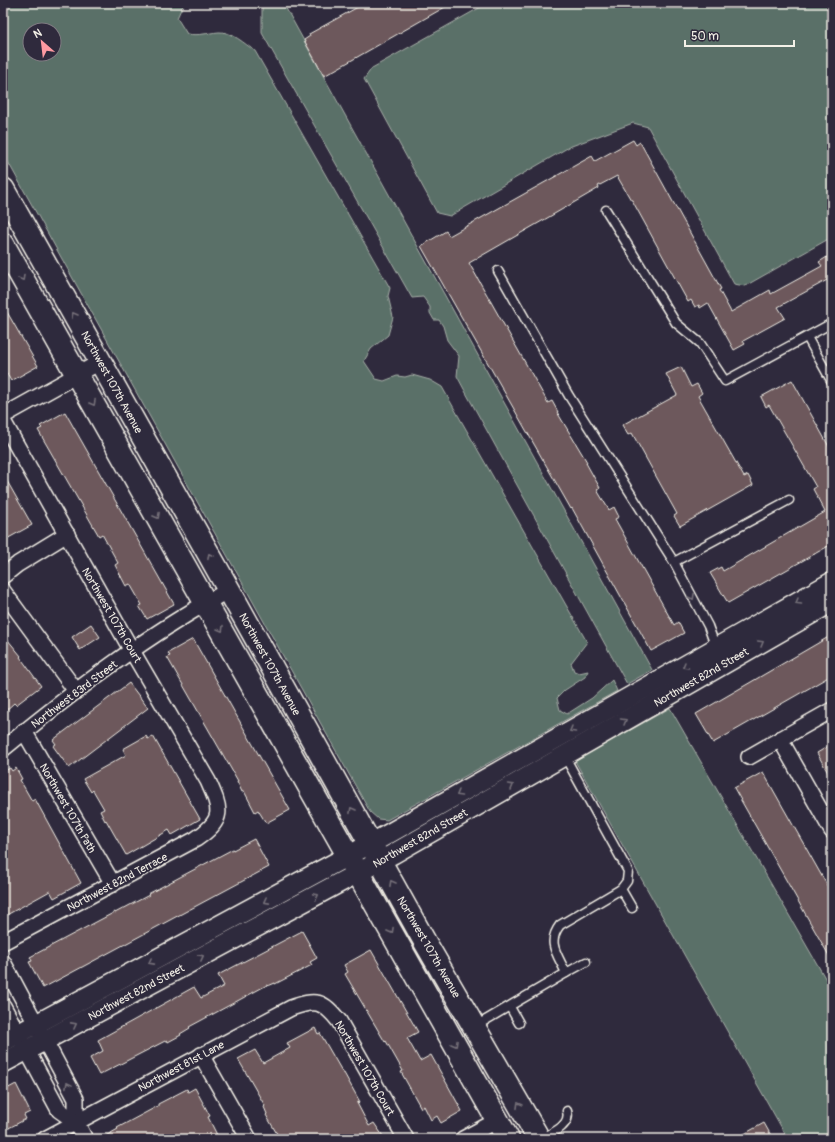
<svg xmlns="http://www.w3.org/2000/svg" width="835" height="1142" font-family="Pangolin,sans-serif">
  <rect width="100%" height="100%" fill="#2f2a3d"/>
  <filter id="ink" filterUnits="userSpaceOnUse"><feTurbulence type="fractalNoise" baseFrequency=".025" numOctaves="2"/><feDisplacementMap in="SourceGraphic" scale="8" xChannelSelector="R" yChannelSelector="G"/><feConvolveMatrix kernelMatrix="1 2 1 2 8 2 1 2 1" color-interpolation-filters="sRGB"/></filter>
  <g filter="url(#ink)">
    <g fill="#5a6f68" stroke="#a7b0a8" fill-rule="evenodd">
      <path d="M3,3H185L182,7L177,18L187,34C199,36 207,33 219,32C231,31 245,44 255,51L390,288L388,296L393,317L388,335L371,349L364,361L376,379L384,381L397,376L405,377L412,375L430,380L442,387L587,642L571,663L574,671L579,673L588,671L585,677L565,690L557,698L560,710L567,714L592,698L612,680L617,691L387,820L378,819L370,812L3,153ZM30,30H54V54H30Z"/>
      <polygon points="262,3 283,3 651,668 652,670 627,684 465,391 457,376 459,356 447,340 443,326 439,320 434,320 430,313 430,307 423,297 412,298 262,33"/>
      <polygon points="488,3 832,3 832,237 745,286 734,284 648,127 633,123 569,147 450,216 437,213 364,79 372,68"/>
      <polygon points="670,708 832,990 832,1139 788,1139 575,761"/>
    </g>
    <g fill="#6d585b" stroke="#f4f1e8">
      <polygon points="365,3 452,3 324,76 304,40 310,36 309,34"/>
      <polygon points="633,140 636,145 640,142 721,289 719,290 731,312 770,290 771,294 822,266 819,262 832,254 832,284 829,279 778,307 785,318 743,341 745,344 734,350 708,303 700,308 699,305 695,307 691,300 688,302 632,200 631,200 617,176 598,186 599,188 549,217 469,263 548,403 552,401 558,412 557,412 587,462 586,463 600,488 597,490 609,510 614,507 619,517 615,519 674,625 678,622 684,633 651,651 572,508 571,509 421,246 446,231 449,236 592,156 595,161"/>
      <polygon points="3,305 38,366 11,381 3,367"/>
      <polygon points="681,367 691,387 697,384 702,393 698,396 744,477 748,475 753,485 680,526 674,516 677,514 632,433 628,435 622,425 677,395 666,374"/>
      <polygon points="792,380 832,452 832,544 728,603 710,573 721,567 723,571 825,512 813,489 816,487 769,405 766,407 761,397"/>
      <polygon points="65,412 174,604 147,619 139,606 142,605 130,584 126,586 115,565 118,563 102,534 99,536 38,430 42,428 40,426"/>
      <polygon points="3,474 32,525 3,541"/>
      <polygon points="91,624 100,637 80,650 72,637"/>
      <polygon points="3,634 21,656 20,657 41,686 16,705 14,703 3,713"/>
      <polygon points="832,635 832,675 713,743 696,714"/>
      <polygon points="193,639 290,810 266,823 258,810 255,812 244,791 242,792 237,781 238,781 167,657 170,656 168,653"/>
      <polygon points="129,683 148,708 69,768 53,746 56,744 53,740"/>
      <polygon points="146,736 148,739 153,736 200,819 172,835 169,830 126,855 106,820 105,821 100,811 104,809 93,790 91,792 83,779 126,755 123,749"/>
      <polygon points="832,744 832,780 817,753"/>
      <polygon points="10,768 12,771 16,768 22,779 20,780 32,801 35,799 81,883 54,898 50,891 3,917 3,772"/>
      <polygon points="763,772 832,894 832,961 734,788"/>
      <polygon points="254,839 269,867 43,988 29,962 32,961 30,957 115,912 115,913 149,895 148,894 233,849 233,850"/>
      <polygon points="302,931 317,958 310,962 312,965 275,984 275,983 268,986 267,985 189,1027 190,1028 180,1034 181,1035 168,1042 167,1040 99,1075 90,1058 103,1051 98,1040 194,987 201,998 224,986 218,975"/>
      <polygon points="371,950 418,1032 407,1038 420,1061 431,1055 462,1111 441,1123 437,1116 431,1120 424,1106 421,1108 401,1072 403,1071 386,1041 385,1042 345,974 348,972 344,965"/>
      <polygon points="315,1028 318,1034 320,1033 343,1073 344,1073 360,1102 357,1103 369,1126 374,1123 385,1139 280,1139 266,1115 267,1114 264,1107 265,1106 238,1059 255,1050 263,1063 290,1048 287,1043"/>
      <polygon points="16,1084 30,1112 24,1115 26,1119 3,1131 3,1091"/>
      <polygon points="195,1088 210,1116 208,1117 219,1139 100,1139 118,1129 117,1128 158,1106 158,1104 187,1089 188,1092"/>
      <polygon points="764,1123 773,1139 735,1139"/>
    </g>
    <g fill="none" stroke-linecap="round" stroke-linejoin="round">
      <g stroke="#f4f1e8" stroke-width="11">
        <g id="service">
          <polyline points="606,210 676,323 700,343 725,381 832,323"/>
          <polyline points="498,271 569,396 674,562 708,626 716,648"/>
          <polyline points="807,337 832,382"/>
          <polyline points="674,562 789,500"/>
          <polyline points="621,889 632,908"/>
          <polyline points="566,973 586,962"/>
          <polyline points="510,1007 519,1023"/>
          <path d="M474,1027L566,973C558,955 546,943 560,925L621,889L627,881L628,871L564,755"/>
          <path d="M540,1139C550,1134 572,1126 567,1111"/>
        </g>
      </g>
      <g stroke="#f4f1e8" stroke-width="18">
        <g id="minor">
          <polyline points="3,416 100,362"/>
          <path d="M3,421L132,651L208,781C221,810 225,819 196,839L3,942"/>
          <polyline points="3,576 18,564 67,534"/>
          <polyline points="3,591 76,691"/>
          <polyline points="24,731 113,884"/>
          <polyline points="780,739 832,831"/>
          <path d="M3,749C74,691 148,634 229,590"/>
          <polyline points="749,757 832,710"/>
          <polyline points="3,962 76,1099 76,1122 85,1139"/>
          <polyline points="3,1006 59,1110 76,1122"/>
          <polyline points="201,1055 249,1139"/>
          <path d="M45,1139L291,1008C316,999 322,1000 339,1021L406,1139"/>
          <polyline points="463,1139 498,1120"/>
        </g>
      </g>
      <g stroke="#f4f1e8" stroke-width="22">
        <g id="tertiary">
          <polyline points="3,1042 383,837 832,582"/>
          <polyline points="3,1063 393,854 832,602"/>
        </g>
      </g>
      <g stroke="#f4f1e8" stroke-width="25">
        <g id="secondary">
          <polyline points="3,189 229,590 425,942 539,1139"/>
          <polyline points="3,244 508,1139"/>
        </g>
      </g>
      <use href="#service" stroke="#2f2a3d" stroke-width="8"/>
      <use href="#minor" stroke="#2f2a3d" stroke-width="15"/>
      <use href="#tertiary" stroke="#2f2a3d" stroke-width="19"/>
      <use href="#secondary" stroke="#2f2a3d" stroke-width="22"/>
    </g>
    <defs><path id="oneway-chevron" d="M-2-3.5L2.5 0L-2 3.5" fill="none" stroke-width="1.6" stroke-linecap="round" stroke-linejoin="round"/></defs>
    <g stroke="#747079">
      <use href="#oneway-chevron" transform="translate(22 278) rotate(61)"/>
      <use href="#oneway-chevron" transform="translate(74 315) rotate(-119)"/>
      <use href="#oneway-chevron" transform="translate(93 403) rotate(61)"/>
      <use href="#oneway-chevron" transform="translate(157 516) rotate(61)"/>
      <use href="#oneway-chevron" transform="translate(210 556) rotate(-119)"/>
      <use href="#oneway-chevron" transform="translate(692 597) rotate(61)"/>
      <use href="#oneway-chevron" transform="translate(798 602) rotate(150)"/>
      <use href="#oneway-chevron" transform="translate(221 629) rotate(60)"/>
      <use href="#oneway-chevron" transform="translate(761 643) rotate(-30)"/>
      <use href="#oneway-chevron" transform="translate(685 666) rotate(150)"/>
      <use href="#oneway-chevron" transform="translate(624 721) rotate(-30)"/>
      <use href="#oneway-chevron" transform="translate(572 730) rotate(150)"/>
      <use href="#oneway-chevron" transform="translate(511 786) rotate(-30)"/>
      <use href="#oneway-chevron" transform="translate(459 794) rotate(150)"/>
      <use href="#oneway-chevron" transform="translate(352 810) rotate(-119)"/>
      <use href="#oneway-chevron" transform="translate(392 883) rotate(-119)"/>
      <use href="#oneway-chevron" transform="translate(316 896) rotate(-28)"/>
      <use href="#oneway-chevron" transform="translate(266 901) rotate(152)"/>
      <use href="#oneway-chevron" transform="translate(391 931) rotate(61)"/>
      <use href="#oneway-chevron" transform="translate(201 957) rotate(-28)"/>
      <use href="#oneway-chevron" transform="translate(151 962) rotate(152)"/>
      <use href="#oneway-chevron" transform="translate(74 1025) rotate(-28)"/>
      <use href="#oneway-chevron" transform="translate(455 1044) rotate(61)"/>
      <use href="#oneway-chevron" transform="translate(68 1085) rotate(-118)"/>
      <use href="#oneway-chevron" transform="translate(519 1105) rotate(-120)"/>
    </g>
  </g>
  <g text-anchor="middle" stroke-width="3.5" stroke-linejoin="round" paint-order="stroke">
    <g font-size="11" fill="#f4f1e8" stroke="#2f2a3d">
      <text transform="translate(112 382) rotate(61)" y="4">Northwest 107th Avenue</text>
      <text transform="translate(112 615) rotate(60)" y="4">Northwest 107th Court</text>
      <text transform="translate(270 664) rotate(61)" y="4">Northwest 107th Avenue</text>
      <text transform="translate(701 677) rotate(-30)" y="4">Northwest 82nd Street</text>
      <text transform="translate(74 694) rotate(-37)" y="4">Northwest 83rd Street</text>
      <text transform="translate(68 808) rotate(60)" y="4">Northwest 107th Path</text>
      <text transform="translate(420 838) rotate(-30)" y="4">Northwest 82nd Street</text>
      <text transform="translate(117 882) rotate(-28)" y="4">Northwest 82nd Terrace</text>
      <text transform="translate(429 947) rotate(60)" y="4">Northwest 107th Avenue</text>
      <text transform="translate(136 992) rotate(-28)" y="4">Northwest 82nd Street</text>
      <text transform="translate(181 1066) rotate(-28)" y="4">Northwest 81st Lane</text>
      <text transform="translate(365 1068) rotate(60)" y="4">Northwest 107th Court</text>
    </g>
  </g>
  <rect width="835" height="1142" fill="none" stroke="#2f2a3d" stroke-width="16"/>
  <rect x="8" y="8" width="819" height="1126" fill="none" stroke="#f4f1e8" stroke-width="1.5" filter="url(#ink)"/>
  <g transform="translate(42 42) rotate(332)"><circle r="19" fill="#2f2a3d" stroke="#7e7a81"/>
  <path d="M0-3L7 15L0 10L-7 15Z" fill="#ff9aa2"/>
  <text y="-6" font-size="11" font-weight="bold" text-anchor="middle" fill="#f4f1e8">N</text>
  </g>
  <path d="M685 40v6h109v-6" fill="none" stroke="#f4f1e8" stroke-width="2"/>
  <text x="691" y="40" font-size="12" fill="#f4f1e8" stroke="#2f2a3d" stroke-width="3" paint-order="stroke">50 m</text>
</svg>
